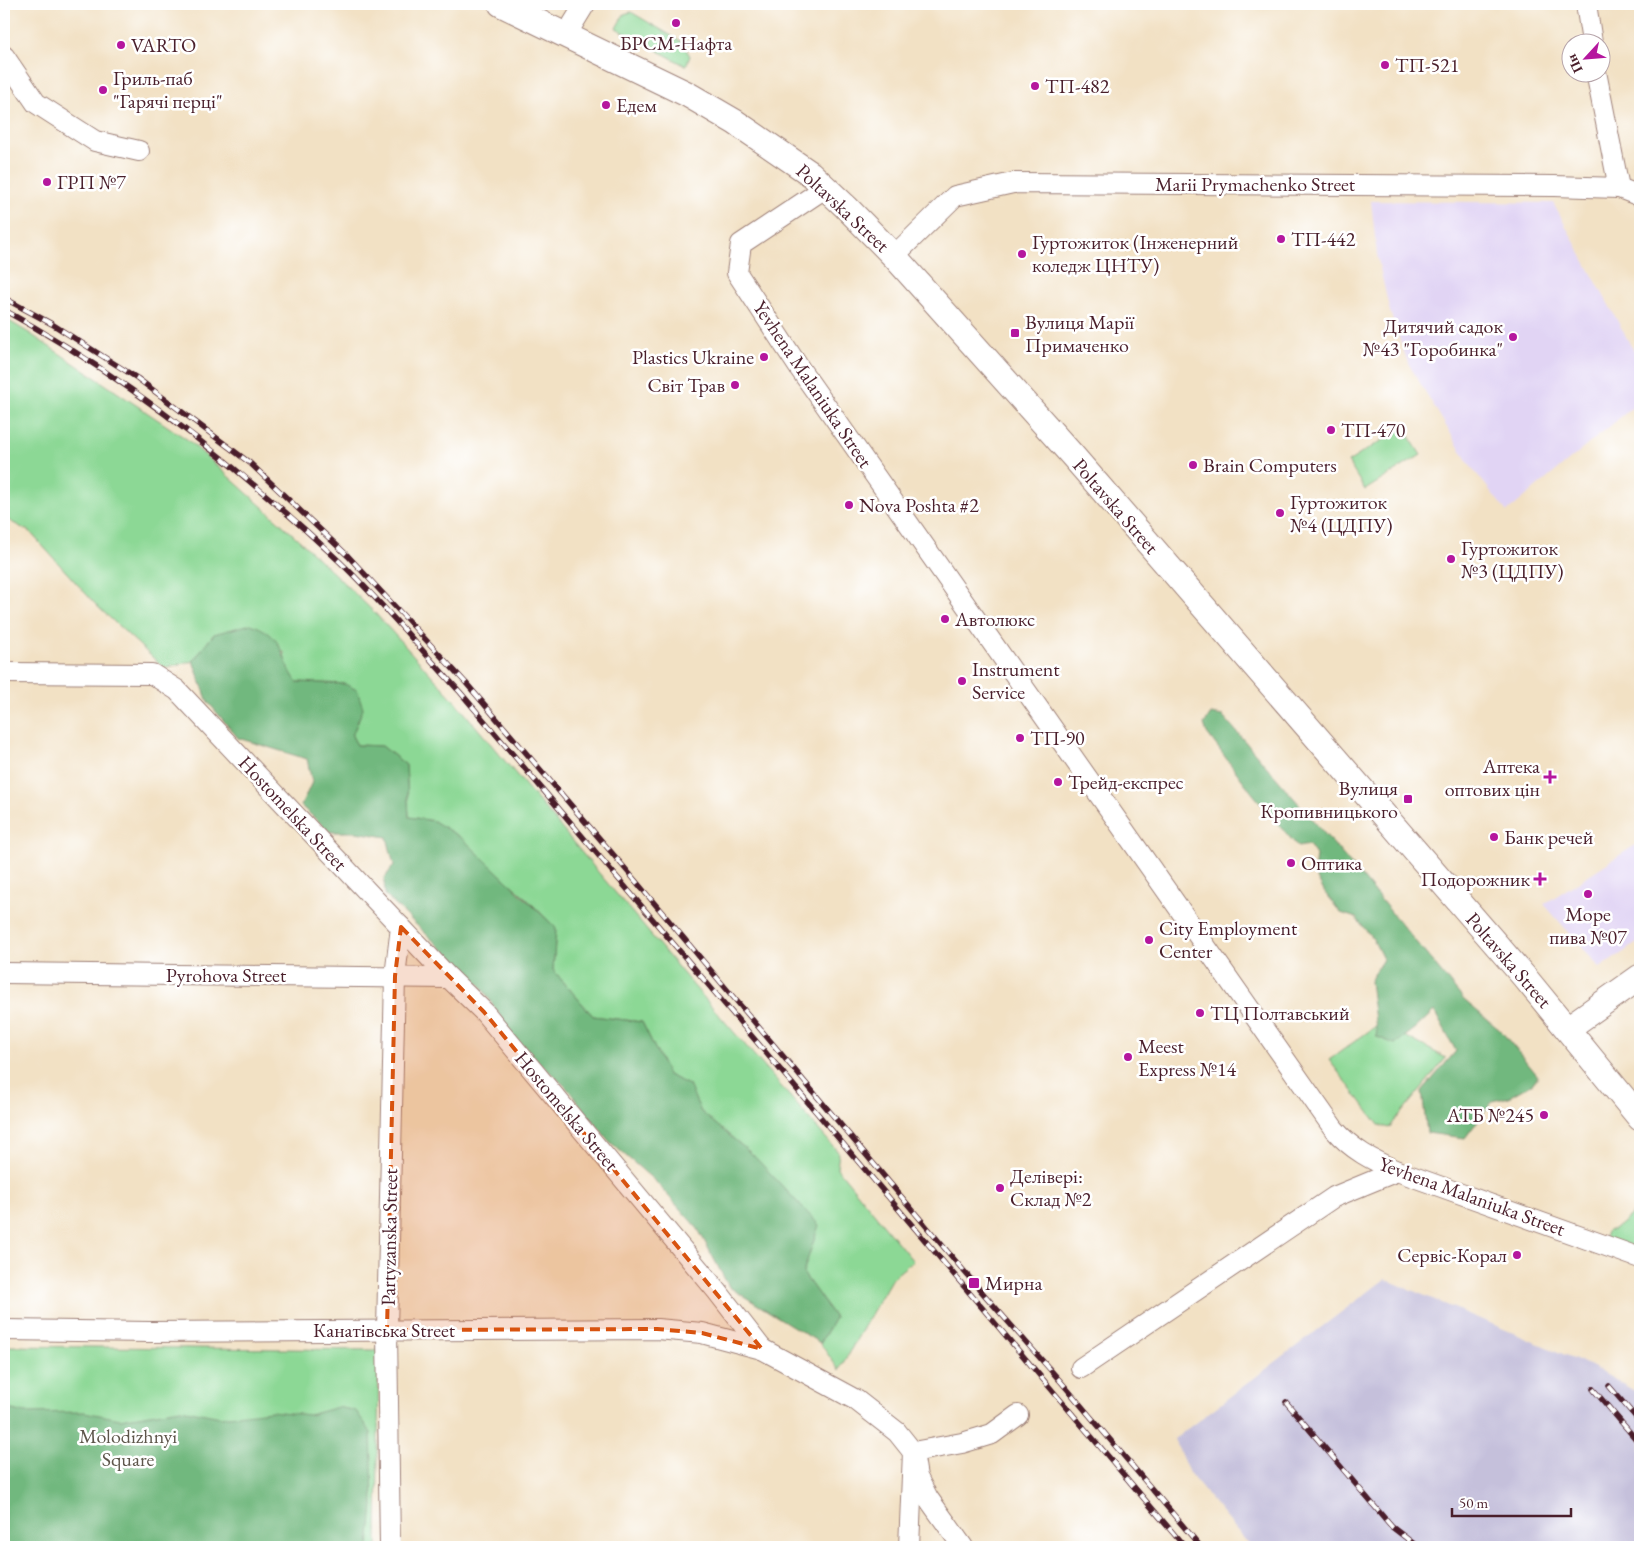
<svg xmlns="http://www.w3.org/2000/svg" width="1644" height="1551" font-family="'EB Garamond',serif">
  <rect width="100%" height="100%" fill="#fff"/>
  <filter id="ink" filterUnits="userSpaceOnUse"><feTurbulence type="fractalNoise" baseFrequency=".02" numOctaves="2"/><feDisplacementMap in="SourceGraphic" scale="10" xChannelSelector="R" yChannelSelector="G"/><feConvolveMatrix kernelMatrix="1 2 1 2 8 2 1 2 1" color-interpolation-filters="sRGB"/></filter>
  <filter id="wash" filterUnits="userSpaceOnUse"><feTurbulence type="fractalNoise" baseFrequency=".0096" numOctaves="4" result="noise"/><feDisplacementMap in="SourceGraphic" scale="20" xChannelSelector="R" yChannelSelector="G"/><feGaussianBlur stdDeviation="1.12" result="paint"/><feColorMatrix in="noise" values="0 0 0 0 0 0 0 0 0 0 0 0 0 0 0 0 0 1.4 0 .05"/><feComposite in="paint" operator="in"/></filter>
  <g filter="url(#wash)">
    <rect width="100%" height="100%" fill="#f2e1c4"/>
    <g fill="#e1d4f4">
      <polygon points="1371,201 1553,203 1640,362 1640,401 1507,512 1469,464 1408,363 1390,312 1377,255"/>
      <polygon points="1640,842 1640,941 1600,968 1544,904"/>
    </g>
    <polygon fill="#c5c0db" points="1385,1279 1589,1365 1640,1394 1640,1547 1251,1547 1189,1473 1174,1439"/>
    <g fill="#8cd895" stroke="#6b7c60">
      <polygon points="631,12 682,42 690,56 686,66 616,28 624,14"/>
      <polygon points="4,318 29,333 188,440 297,538 375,613 453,699 687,978 839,1153 837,1168 913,1261 892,1278 839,1370 820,1343 835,1318 803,1273 753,1155 701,1112 688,1085 668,1075 642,1022 593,1016 553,970 556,928 521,893 434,821 409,817 406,765 382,746 357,745 352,736 363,708 345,684 297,682 286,668 284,652 214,634 193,661 164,668 97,606 30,532 4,518"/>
      <polygon points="1403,427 1421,455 1365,490 1348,462"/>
      <polygon points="1380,1023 1446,1058 1389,1128 1379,1125 1329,1060"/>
      <polygon points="1640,1208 1640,1251 1604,1239 1608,1230 1614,1230"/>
      <polygon points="4,1346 379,1350 377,1547 4,1547"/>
    </g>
    <g fill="#71b87e" stroke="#5e6c54">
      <path d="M251,624C287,637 278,656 297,682L345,684L357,690L363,708L352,736L357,745L382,746L406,765L409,817L434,821L463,839L556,928L553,970L593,1016L642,1022L668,1075L689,1085L701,1112L753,1155L819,1225L803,1273L835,1318L820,1343L729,1287L698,1229L656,1182L609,1141L566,1087L515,1040L481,986L385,895L384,879L394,865L387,837L356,832H330L301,806L312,782L307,759L238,738L208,702L193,661L214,634Z"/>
      <polygon points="1211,714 1223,716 1362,877 1464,1000 1501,1031 1538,1076 1533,1083 1509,1097 1493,1101 1465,1138 1427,1133 1422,1091 1456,1051 1434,1011 1416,1028 1395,1044 1377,1037 1370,981 1383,959 1373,939 1356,918 1341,913 1325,893 1314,873 1316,855 1309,845 1298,847 1253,794 1207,733 1204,724"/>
      <polygon points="338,1407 356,1411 371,1433 373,1506 369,1547 4,1547 4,1408 25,1413 84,1412 120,1419 181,1409 220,1417 271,1411 309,1415"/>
    </g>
  </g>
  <g filter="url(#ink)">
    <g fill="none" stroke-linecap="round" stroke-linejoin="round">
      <g stroke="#9e8078" stroke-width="22">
        <g id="minor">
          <polyline points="1586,4 1592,42"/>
          <polyline points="566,35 585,4"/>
          <polyline points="4,56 36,103 95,141 139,151"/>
          <polyline points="1596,72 1619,188"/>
          <path d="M825,188L741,244L737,273L800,369L1334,1129C1352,1150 1372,1160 1397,1171L1640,1258"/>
          <polyline points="894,256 955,196 1013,183 1554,186 1619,188 1640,196"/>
          <polyline points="4,673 152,674 177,690 449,978 484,1012 717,1291 762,1349 856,1400 897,1432 913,1452 917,1477 928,1498 963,1547"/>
          <polyline points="4,973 449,978"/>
          <polyline points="4,1330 150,1332 657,1329 702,1333 762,1349"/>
          <polyline points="1081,1368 1334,1197 1397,1171"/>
          <polyline points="390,1547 387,1330 395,976 401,927"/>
          <polyline points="909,1547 913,1452 962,1443 992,1434 1018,1415"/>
        </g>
      </g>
      <g stroke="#9e8078" stroke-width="27">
        <g id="major">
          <polyline points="501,4 687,94 735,122 811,174 846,207 894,256 1072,455 1527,980 1640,1118"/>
          <polyline points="1568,1028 1640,977"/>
        </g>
      </g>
      <use href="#minor" stroke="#fff" stroke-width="20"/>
      <use href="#major" stroke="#fff" stroke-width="25"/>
      <g stroke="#4a1f2b" stroke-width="5.5">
        <g id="rail">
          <polyline points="4,298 52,324 137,378 250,463 348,556 466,683 612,853 974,1283 1062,1383 1201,1547"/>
          <path d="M4,310C127,377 237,465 339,561C382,602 420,649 460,692L1185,1547"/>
          <polyline points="1609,1386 1640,1422"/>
          <polyline points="1593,1389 1640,1444"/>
          <polyline points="1286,1402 1392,1527 1418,1547"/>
        </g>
      </g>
      <use href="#rail" stroke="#fff" stroke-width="4" stroke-dasharray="11" stroke-linecap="butt"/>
    </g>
  </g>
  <path fill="#d8530f" fill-opacity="0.2" stroke="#d8530f" stroke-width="4" stroke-dasharray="10 6" stroke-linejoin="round" d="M401,927L484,1012L762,1349L702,1333L657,1329L387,1330L395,976Z"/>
  <g fill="#b5179e" stroke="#fff" stroke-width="2">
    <circle cx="676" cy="23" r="5"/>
    <circle cx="121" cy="45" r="5"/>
    <circle cx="1385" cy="65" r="5"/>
    <circle cx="1035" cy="86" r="5"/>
    <circle cx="103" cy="90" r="5"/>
    <circle cx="606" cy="105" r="5"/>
    <circle cx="47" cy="182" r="5"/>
    <circle cx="1281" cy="239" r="5"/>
    <circle cx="1022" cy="254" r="5"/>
    <rect x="1010" y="328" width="10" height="10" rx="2.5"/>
    <circle cx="1513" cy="337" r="5"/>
    <circle cx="764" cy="357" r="5"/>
    <circle cx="735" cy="385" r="5"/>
    <circle cx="1331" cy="430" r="5"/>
    <circle cx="1193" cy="465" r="5"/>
    <circle cx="849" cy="505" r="5"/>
    <circle cx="1280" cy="513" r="5"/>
    <circle cx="1451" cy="559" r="5"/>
    <circle cx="945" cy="619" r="5"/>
    <circle cx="962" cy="681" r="5"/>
    <circle cx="1020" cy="738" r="5"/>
    <path d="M1547.5 769.5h5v5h5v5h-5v5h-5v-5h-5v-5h5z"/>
    <circle cx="1058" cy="782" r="5"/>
    <rect x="1403" y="794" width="10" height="10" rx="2.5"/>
    <circle cx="1494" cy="837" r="5"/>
    <circle cx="1291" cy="863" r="5"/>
    <path d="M1537.5 871.5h5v5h5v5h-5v5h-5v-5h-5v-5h5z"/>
    <circle cx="1588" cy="894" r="5"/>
    <circle cx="1149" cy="940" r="5"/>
    <circle cx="1200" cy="1013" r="5"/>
    <circle cx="1128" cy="1057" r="5"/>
    <circle cx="1544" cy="1115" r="5"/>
    <circle cx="1000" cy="1188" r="5"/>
    <circle cx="1517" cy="1255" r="5"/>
    <rect x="968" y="1277" width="12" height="12" rx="2.5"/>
  </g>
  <g text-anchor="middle" stroke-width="5" stroke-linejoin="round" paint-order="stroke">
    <g font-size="20" fill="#4a1f2b" stroke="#fff" text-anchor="start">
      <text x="676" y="50" text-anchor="middle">БРСМ-Нафта</text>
      <text x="131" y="52">VARTO</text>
      <text x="1395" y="72">ТП-521</text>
      <text x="113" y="85">Гриль-паб<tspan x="113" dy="23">"Гарячі перці"</tspan></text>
      <text x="1045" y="93">ТП-482</text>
      <text x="616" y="112">Едем</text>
      <text x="57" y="189">ГРП №7</text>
      <text x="1291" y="246">ТП-442</text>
      <text x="1032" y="249">Гуртожиток (Інженерний<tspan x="1032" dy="23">коледж ЦНТУ)</tspan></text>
      <text x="1025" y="329">Вулиця Марії<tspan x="1025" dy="23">Примаченко</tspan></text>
      <text x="1503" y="333" text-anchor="end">Дитячий садок<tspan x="1503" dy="23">№43 "Горобинка"</tspan></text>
      <text x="754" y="364" text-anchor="end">Plastics Ukraine</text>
      <text x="725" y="392" text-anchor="end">Світ Трав</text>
      <text x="1341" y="437">ТП-470</text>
      <text x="1203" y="472">Brain Computers</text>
      <text x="1290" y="509">Гуртожиток<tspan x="1290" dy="23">№4 (ЦДПУ)</tspan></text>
      <text x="859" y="512">Nova Poshta #2</text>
      <text x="1461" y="555">Гуртожиток<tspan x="1461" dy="23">№3 (ЦДПУ)</tspan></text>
      <text x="955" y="626">Автолюкс</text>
      <text x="972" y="676">Instrument<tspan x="972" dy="23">Service</tspan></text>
      <text x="1030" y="745">ТП-90</text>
      <text x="1540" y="773" text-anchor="end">Аптека<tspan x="1540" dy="23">оптових цін</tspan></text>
      <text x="1068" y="789">Трейд-експрес</text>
      <text x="1398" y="795" text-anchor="end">Вулиця<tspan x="1398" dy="23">Кропивницького</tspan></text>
      <text x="1504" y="844">Банк речей</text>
      <text x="1301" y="870">Оптика</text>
      <text x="1530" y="886" text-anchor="end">Подорожник</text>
      <text x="1588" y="921" text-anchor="middle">Море<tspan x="1588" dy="23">пива №07</tspan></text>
      <text x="1159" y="935">City Employment<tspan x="1159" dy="23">Center</tspan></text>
      <text x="1210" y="1020">ТЦ Полтавський</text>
      <text x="1138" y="1053">Meest<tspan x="1138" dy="23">Express №14</tspan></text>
      <text x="1534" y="1122" text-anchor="end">АТБ №245</text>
      <text x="1010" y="1183">Делівері:<tspan x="1010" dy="23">Склад №2</tspan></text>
      <text x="1507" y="1262" text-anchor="end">Сервіс-Корал</text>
      <text x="985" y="1290">Мирна</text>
    </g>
    <g font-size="20" fill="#4a1f2b" stroke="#fff">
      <text x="1255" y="191">Marii Prymachenko Street</text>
      <text transform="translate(843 208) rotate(43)" y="7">Poltavska Street</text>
      <text transform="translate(813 384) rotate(56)" y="7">Yevhena Malaniuka Street</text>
      <text transform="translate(1116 506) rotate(49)" y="7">Poltavska Street</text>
      <text transform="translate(293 813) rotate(47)" y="7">Hostomelska Street</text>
      <text transform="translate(1509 960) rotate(49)" y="7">Poltavska Street</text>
      <text x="226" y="982">Pyrohova Street</text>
      <text transform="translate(567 1111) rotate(50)" y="7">Hostomelska Street</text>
      <text transform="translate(1472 1196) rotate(20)" y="7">Yevhena Malaniuka Street</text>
      <text transform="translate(389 1237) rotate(-89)" y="7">Partyzanska Street</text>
      <text x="384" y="1337">Канатівська Street</text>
    </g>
    <g font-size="20" fill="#5e564b" stroke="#fff">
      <text x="128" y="1443">Molodіzhnyi<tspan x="128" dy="23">Square</tspan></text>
    </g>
  </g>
  <rect width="1644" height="1551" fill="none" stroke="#fff" stroke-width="20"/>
  <g transform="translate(1586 58) rotate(244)"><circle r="24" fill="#ffffff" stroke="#b7a5aa"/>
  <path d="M0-4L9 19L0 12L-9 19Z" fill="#b5179e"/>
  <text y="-8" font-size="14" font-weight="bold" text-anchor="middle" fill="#4a1f2b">Пн</text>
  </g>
  <path d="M1452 1508v8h119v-8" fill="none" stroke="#4a1f2b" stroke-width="2.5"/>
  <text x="1459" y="1508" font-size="15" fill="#4a1f2b" stroke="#ffffff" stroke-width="4" paint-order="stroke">50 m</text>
</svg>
